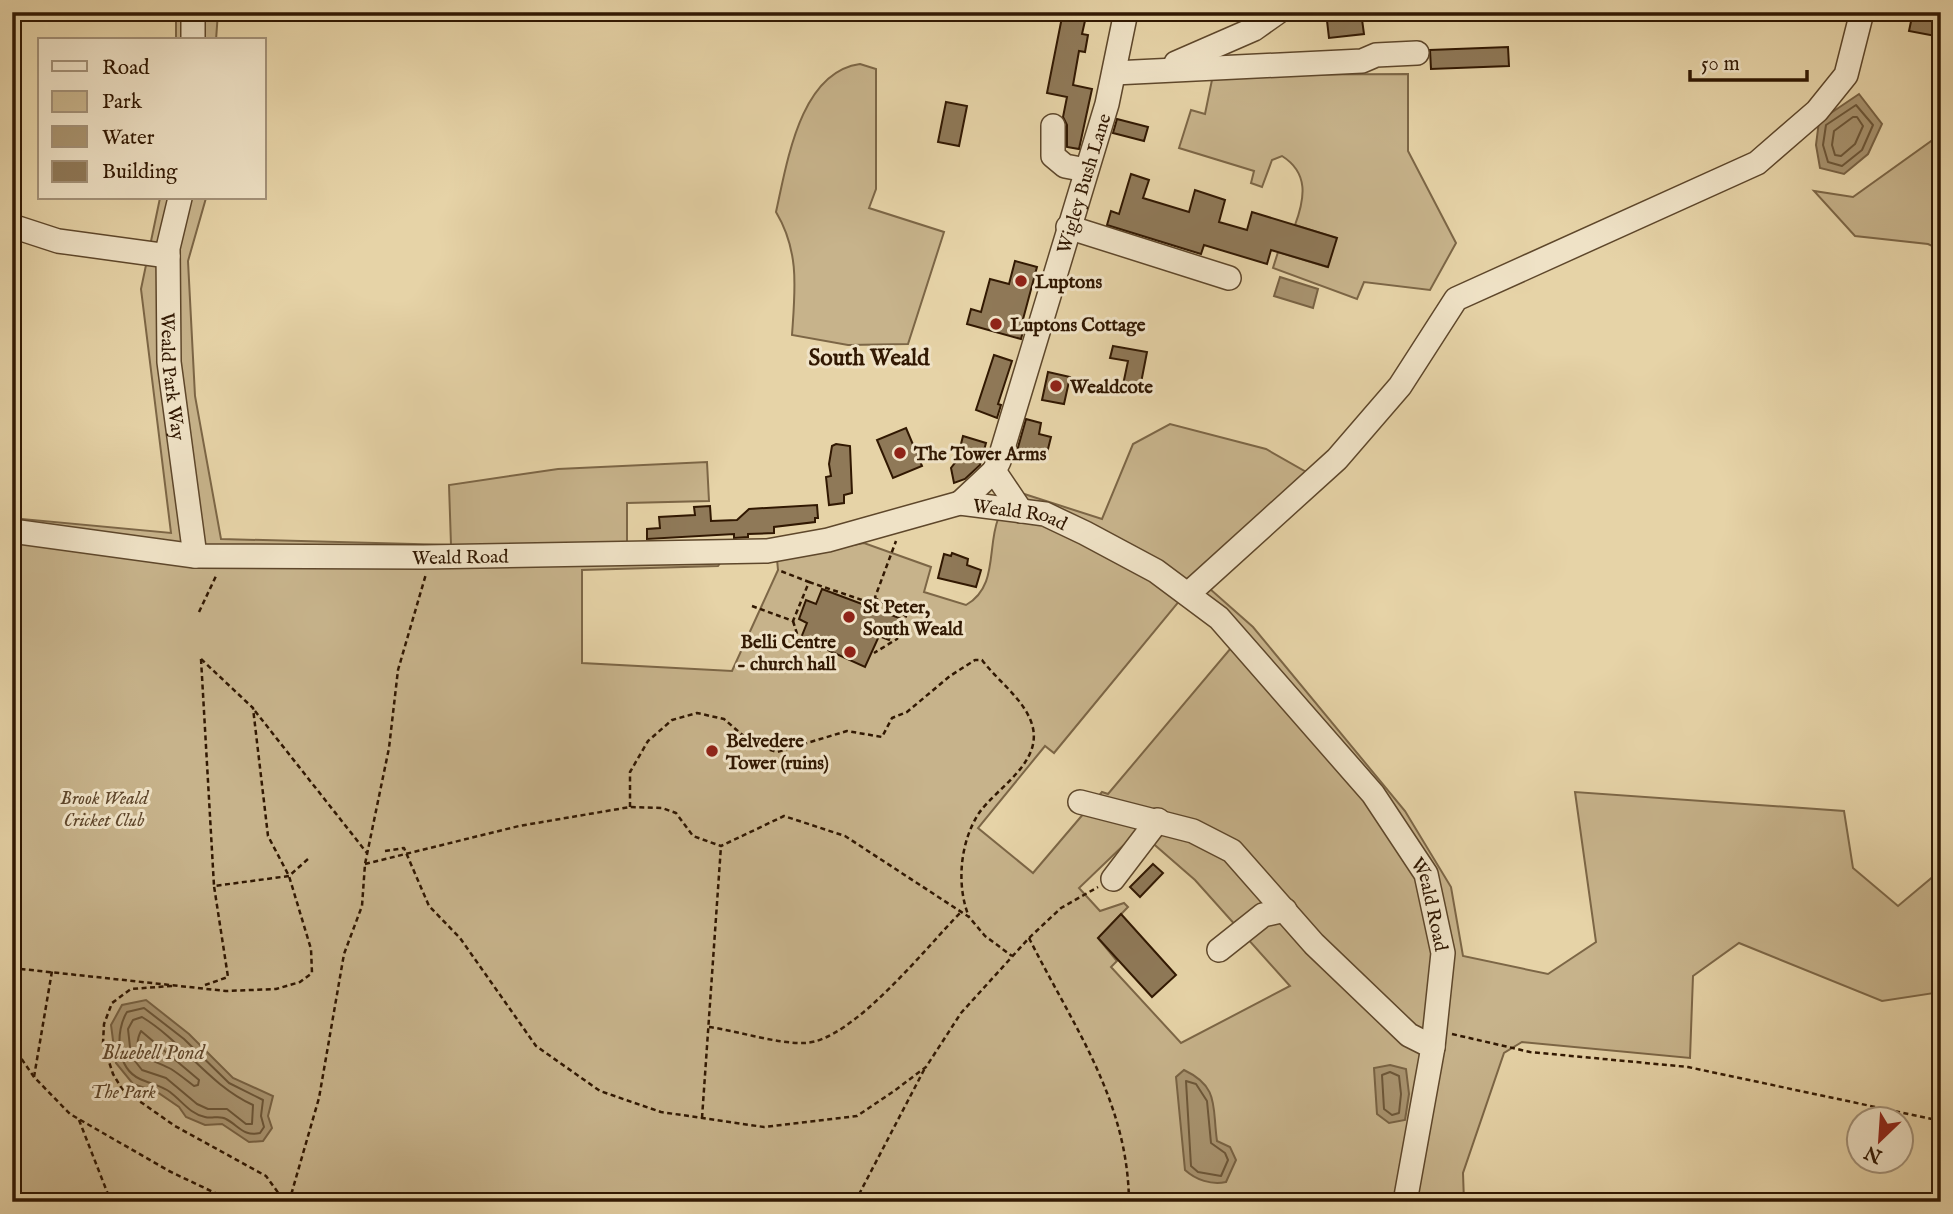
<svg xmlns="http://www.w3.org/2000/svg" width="1953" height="1214" font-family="'IM FELL English',serif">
  <rect width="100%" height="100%" fill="#e6d3a7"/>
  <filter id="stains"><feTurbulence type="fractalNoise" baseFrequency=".00286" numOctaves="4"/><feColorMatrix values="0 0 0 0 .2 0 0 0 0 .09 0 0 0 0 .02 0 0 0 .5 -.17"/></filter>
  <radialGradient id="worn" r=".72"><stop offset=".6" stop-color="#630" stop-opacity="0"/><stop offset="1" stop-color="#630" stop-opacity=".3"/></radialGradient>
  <g fill="#c7b38b" stroke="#7c6646" stroke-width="2" fill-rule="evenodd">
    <polygon points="176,12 218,12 216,40 176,40"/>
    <path d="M860,64L876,69V189L869,208L944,232L908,344L848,345L792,335C795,290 800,252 776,212C787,163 800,72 860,64Z"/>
    <path d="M1408,74V151L1456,243L1430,290L1364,282L1357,299L1273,268L1278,252L1327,267L1336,238L1295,225C1305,198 1309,173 1282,156L1272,160L1262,187L1251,183L1254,171L1179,148L1191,110L1205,114L1213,75Z"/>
    <polygon points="1941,134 1941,250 1928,244 1855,236 1814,191 1853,197"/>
    <path d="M160,198H206L188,261L195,396L221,539L451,545L449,485L558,469L707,462L709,501L627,503V553L728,552L718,566L582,570V663L732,671L778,570L777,559L864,543L931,567L924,592L966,605C998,587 987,548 998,519C1002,510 1012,500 1018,492L1102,519L1133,444L1170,424L1266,449L1315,477L1210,589L1253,627L1405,811L1451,887L1463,956L1548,974L1596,942L1575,792L1844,811L1853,868L1898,906L1941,870V992L1882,1001L1739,943L1693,976L1690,1058L1522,1042L1504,1053L1463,1173L1464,1202H12V518L171,533L141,289ZM1180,600L1208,621L1231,648L1108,794L1102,792L1033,873L978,828L1045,746L1054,753ZM1131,838L1149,840L1195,880L1290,986L1181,1043L1111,967L1117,961L1098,938L1128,907L1124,903L1100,911L1079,888Z"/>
  </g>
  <g fill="#a8936f" stroke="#786243" stroke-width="2">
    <polygon points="1859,94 1882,124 1868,154 1844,174 1820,168 1816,145 1819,121"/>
    <polygon points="1280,277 1318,289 1313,308 1274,296"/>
    <polygon points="146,1000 189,1034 233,1078 273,1096 268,1116 272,1128 263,1141 249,1142 222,1124 205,1125 186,1117 179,1107 157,1092 133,1084 116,1063 111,1025 122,1005"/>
    <polygon points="1390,1065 1406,1069 1409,1094 1405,1120 1389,1123 1377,1114 1374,1068"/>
    <path d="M1184,1070C1220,1087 1212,1107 1217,1141L1230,1147L1236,1160L1226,1182C1211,1185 1196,1180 1185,1170L1176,1077Z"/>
  </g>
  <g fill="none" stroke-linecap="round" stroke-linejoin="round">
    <g stroke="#6c5638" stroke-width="2">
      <polygon points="1856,105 1873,125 1862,150 1842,166 1828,162 1823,145 1826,125"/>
      <polygon points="1853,117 1857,117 1863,126 1855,144 1841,156 1835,155 1832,145 1834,131"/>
      <path d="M144,1008L184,1039L229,1083L263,1100L261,1116L264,1127L260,1133C244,1137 239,1126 226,1119C220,1115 212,1119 205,1117C190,1114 182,1101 170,1092C160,1085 151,1084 140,1079C116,1068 115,1031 127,1012Z"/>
      <path d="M142,1017C183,1042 209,1085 253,1105L252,1124H246L227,1109H208L197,1104L166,1078L142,1070L131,1056L128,1029L133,1020Z"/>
      <path d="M141,1031L199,1080L198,1085L194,1086C186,1080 179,1074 171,1069C155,1060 128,1057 141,1031Z"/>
      <polygon points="1390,1072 1399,1076 1401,1094 1399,1113 1392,1115 1384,1109 1382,1075"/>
      <polygon points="1186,1081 1196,1084 1207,1101 1211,1143 1225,1153 1228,1160 1221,1176 1198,1172 1191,1166"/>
    </g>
  </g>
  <g fill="#8f7958" stroke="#311802" stroke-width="2">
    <polygon points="1063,12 1087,12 1082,34 1088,35 1085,52 1079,51 1073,85 1092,89 1079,149 1067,147 1067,125 1063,117 1067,97 1047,93"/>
    <polygon points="1326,12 1361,12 1364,34 1329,38"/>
    <polygon points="1913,12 1941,12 1941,37 1909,31"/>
    <polygon points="1508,47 1509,66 1431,69 1430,50"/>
    <polygon points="946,102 967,106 959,146 938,142"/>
    <polygon points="1117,119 1148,127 1144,141 1113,133"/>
    <polygon points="1131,174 1149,180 1143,198 1189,212 1195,190 1225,200 1219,222 1247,230 1252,212 1337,238 1328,267 1271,250 1267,264 1204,245 1201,254 1107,225 1111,211 1119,214"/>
    <polygon points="1015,261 1037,267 1022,323 1025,324 1021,339 967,324 971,309 981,312 990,279 1009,284"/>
    <polygon points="1113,346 1147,352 1140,388 1123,385 1128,361 1110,358"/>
    <polygon points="994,355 1012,361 998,404 1001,405 997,418 976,410"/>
    <polygon points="1048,372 1070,377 1064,404 1042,400"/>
    <polygon points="1026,419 1041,423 1039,434 1051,437 1046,457 1017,451"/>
    <polygon points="906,428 922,466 893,478 877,440"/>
    <polygon points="963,436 986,443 980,465 965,479 954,483 951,468 957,460"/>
    <polygon points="836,444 850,446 852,493 844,495 844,503 829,505 826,477 831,476 829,464 832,446"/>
    <polygon points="817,505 818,518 815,518 815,522 774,527 774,533 748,534 748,537 734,538 734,534 647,539 647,529 660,528 659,517 695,515 694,507 710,506 711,521 737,520 749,509"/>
    <polygon points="952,553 968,559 967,565 981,570 976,587 938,578 944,554 951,556"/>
    <polygon points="822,589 902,619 895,636 891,634 889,640 879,636 865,667 801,638 807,623 799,619 806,600 816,604"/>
    <polygon points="1153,864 1163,873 1140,897 1130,887"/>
    <polygon points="1121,914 1176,975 1152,997 1098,938"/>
  </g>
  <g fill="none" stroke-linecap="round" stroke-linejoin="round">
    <g stroke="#5e472b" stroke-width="26">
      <g id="minor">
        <polyline points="193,12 193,40"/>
        <polyline points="1176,63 1254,29 1278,12"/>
        <polyline points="1114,73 1362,61 1376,55 1417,53"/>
        <polyline points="1053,126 1053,156 1065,166 1086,170"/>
        <path id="s1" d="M180,198L168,248L169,362L195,556"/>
        <polyline points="12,226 58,241 168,256"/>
        <polyline points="1068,227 1229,278"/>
        <polyline points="994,471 1021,511"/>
        <path id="s2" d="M960,503L994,471L999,461L1107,104L1126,12"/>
        <path id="s3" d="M12,531L195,556L423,557L767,551L828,540L960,503L1045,514L1085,533L1156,571L1219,618L1373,794L1426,874L1443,953L1433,1047L1405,1202"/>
        <polyline points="1188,594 1337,459 1400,386 1456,299 1757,163 1817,111 1846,75 1862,12"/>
        <polyline points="1080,802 1193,831 1232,851 1314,944 1409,1035 1433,1047"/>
        <polyline points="1113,879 1158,820"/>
        <polyline points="1219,950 1263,915 1285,910"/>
      </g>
    </g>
    <g stroke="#311802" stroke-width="2.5" stroke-dasharray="5 3.5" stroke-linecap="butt">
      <polyline points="809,582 865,601 875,598 906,616 897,639 874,653"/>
      <polyline points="874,600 896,541"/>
      <polyline points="752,606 793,621 809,582 778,570"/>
      <polyline points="199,612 216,576"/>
      <polyline points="793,621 799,640 821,650 832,638"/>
      <polyline points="201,659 214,886"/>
      <polyline points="255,711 367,853"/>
      <path d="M630,807V772L648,741L672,720L697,713L724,719L754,745L777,752L847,731L882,737L892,718L907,712L950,676L975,660H982C997,680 1020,696 1030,719C1048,760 998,786 979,813C960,842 956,885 969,917"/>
      <polyline points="385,851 404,848 429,906 460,938 536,1046 600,1091 661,1112 764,1127 857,1116 894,1091 926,1067 961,1013 1029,938 1061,908 1098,887"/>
      <polyline points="365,864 519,826 630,807 662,808 676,813 693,836 721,846 784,816 845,836 969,917 985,936 1012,956"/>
      <path d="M1029,938C1073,1026 1128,1100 1129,1202"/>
      <polyline points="12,968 226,991 276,989 300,982 312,973 311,949 289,876 268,836 253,708 201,659"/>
      <polyline points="205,985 228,977 214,886 289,876 308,859"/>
      <polyline points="172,986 131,989 112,1003 104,1024 103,1043 113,1074 122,1089 175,1126 266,1176 282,1198 289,1200"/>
      <path d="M709,1027C738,1031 777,1044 805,1043C853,1041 928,945 961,912"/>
      <polyline points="1452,1034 1530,1052 1688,1067 1941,1121"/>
      <polyline points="12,1045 34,1077 70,1114 169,1171 234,1202"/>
      <polyline points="34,1077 52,971"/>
      <polyline points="702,1118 721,846"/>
      <polyline points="79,1120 111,1202"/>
      <polyline points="289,1202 319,1098 344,954 362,906 365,864 389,748 398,670 426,574"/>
      <polyline points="855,1202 925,1068"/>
    </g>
    <use href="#minor" stroke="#efe2c6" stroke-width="23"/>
  </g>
  <g fill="#8f2418" stroke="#efe2c6" stroke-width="2.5">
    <circle cx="1021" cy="281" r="7"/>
    <circle cx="996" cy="324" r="7"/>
    <circle cx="1056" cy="386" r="7"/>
    <circle cx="900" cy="453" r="7"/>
    <circle cx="849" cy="617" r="7"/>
    <circle cx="850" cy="652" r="7"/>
    <circle cx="712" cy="751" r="7"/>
  </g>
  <g text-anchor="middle" stroke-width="6" stroke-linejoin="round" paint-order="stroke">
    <g font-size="19" fill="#311802" stroke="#efe2c6">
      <text dy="7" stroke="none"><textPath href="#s2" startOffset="348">Wigley Bush Lane</textPath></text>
      <text dy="7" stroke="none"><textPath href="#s1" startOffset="180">Weald Park Way</textPath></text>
      <text dy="7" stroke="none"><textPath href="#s3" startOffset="1017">Weald Road</textPath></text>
      <text dy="7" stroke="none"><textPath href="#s3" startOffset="450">Weald Road</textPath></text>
      <text dy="7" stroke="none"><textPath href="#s3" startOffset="1605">Weald Road</textPath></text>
    </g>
    <g font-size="19" font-weight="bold" fill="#311802" stroke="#efe2c6" text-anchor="start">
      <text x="1035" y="288">Luptons</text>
      <text x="1010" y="331">Luptons Cottage</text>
      <text x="1070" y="393">Wealdcote</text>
      <text x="914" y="460">The Tower Arms</text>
      <text x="863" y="613">St Peter,<tspan x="863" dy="22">South Weald</tspan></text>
      <text x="836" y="648" text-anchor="end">Belli Centre<tspan x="836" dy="22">- church hall</tspan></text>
      <text x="726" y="747">Belvedere<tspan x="726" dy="22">Tower (ruins)</tspan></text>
    </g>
    <g font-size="19" font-style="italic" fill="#5e462b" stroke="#efe2c6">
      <text x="104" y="804">Brook Weald<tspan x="104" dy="22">Cricket Club</tspan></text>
      <text x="123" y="1098">The Park</text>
    </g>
    <g font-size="21" font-style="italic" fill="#61492e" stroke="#efe2c6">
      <text x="153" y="1059">Bluebell Pond</text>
    </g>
    <g font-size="23" font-weight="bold" fill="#311802" stroke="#efe2c6">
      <text x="869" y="365">South Weald</text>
    </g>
  </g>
  <rect width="1953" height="1214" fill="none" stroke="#e6d3a7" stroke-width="42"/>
  <rect x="14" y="14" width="1925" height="1186" fill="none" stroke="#311802" stroke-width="3.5"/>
  <rect x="21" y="21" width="1911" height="1172" fill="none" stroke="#311802" stroke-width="2"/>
  <rect x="38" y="38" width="228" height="161" fill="#efe2c6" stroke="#a39178" stroke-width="2"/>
  <rect x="52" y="61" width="35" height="10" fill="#efe2c6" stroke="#a39178" stroke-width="2"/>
  <text x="102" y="74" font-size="21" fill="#311802">Road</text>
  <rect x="52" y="91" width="35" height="21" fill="#c7b38b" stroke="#a39178" stroke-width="2"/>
  <text x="102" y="108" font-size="21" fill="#311802">Park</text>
  <rect x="52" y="126" width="35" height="21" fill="#a8936f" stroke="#a39178" stroke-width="2"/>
  <text x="102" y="144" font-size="21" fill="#311802">Water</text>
  <rect x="52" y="161" width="35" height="21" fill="#8f7958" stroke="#a39178" stroke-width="2"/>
  <text x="102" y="178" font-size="21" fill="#311802">Building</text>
  <g transform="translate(1880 1140) rotate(205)"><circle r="33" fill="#efe2c6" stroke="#a39178" stroke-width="2"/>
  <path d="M0-5L12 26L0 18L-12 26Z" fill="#8f2418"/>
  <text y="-10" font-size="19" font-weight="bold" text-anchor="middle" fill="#311802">N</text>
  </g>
  <path d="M1690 70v10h117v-10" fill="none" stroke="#311802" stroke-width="3.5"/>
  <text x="1701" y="70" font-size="21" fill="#311802" stroke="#efe2c6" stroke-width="5" paint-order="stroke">50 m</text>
  <rect width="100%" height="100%" filter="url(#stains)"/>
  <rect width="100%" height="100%" fill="url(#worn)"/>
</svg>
